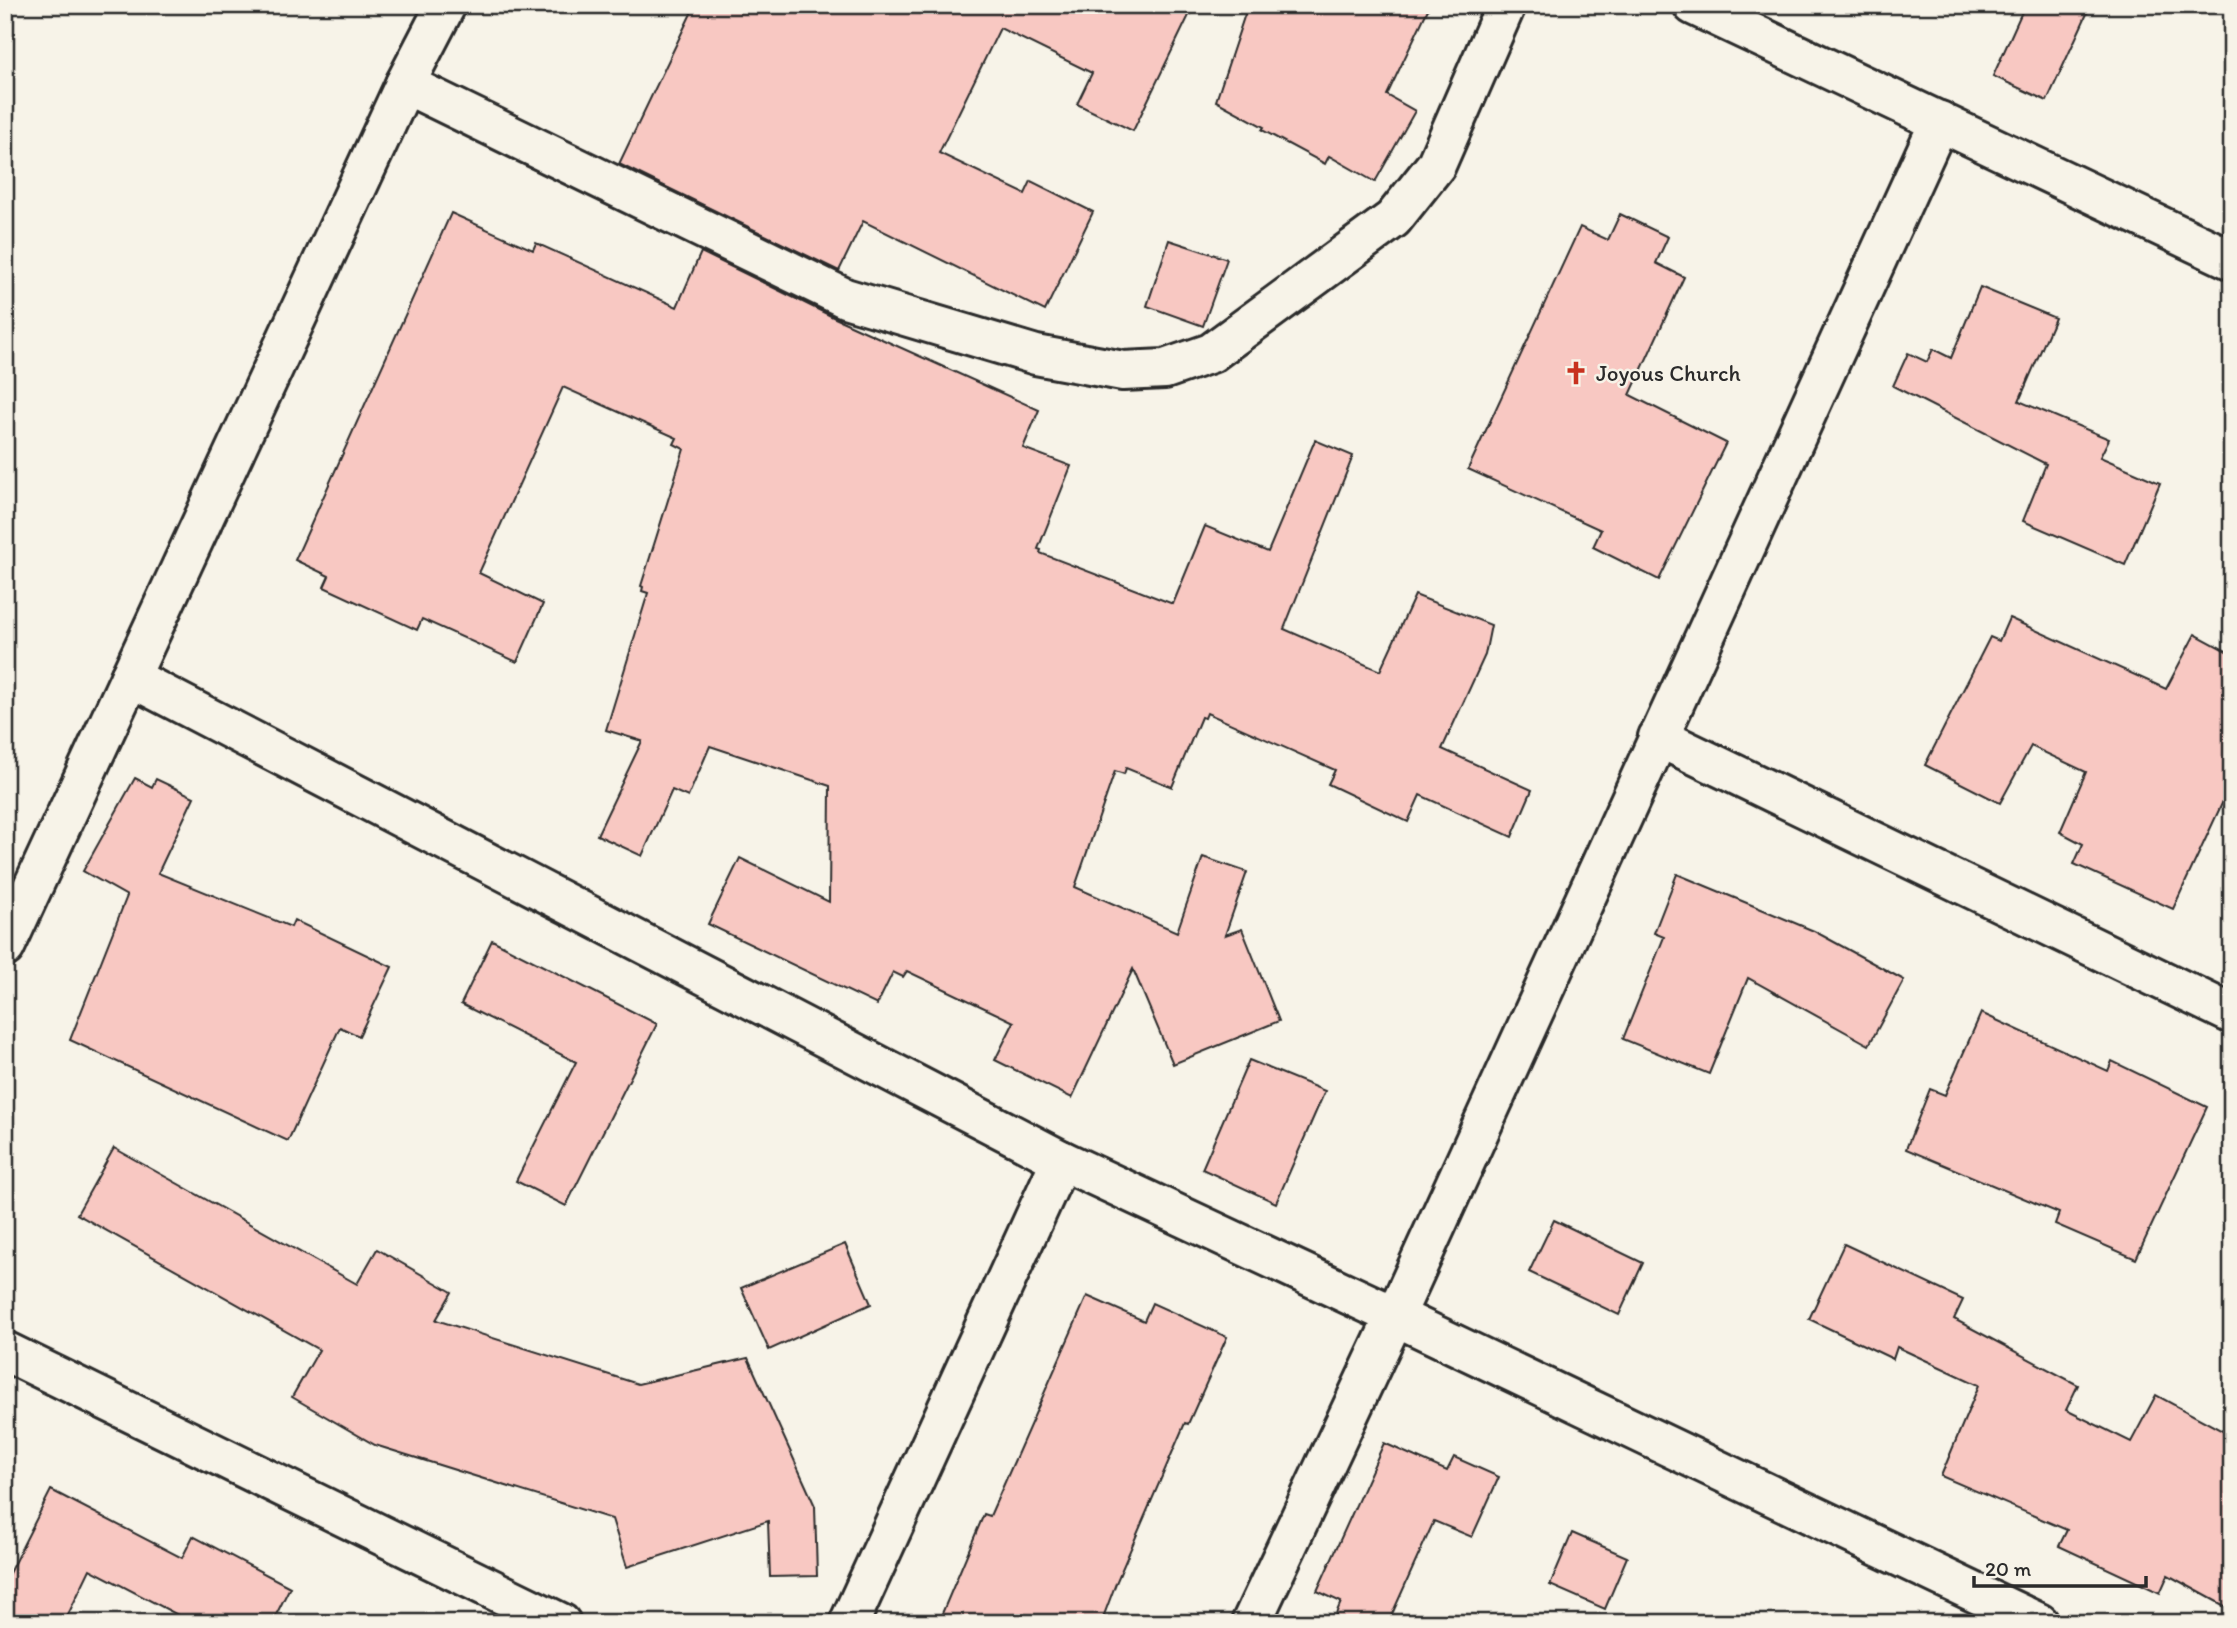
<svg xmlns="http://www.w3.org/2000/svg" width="2237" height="1628" font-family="Itim,sans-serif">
  <rect width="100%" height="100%" fill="#f7f3e8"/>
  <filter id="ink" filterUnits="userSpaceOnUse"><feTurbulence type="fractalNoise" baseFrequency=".0143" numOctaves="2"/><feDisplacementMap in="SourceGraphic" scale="14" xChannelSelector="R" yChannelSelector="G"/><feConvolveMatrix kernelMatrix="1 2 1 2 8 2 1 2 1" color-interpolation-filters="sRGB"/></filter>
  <g filter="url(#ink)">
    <g fill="#f8c8c2" stroke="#2b2b2b" stroke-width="2">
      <polygon points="695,5 1194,5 1133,131 1077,104 1092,73 1000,28 939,153 1025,194 1031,181 1093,212 1045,311 863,221 839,271 619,164"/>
      <polygon points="1248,5 1430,5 1387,95 1415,111 1375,182 1329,156 1325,164 1262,130 1264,127 1216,101"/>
      <polygon points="2025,5 2091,5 2047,101 1993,76"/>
      <polygon points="451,213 533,250 536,243 677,307 701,252 835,318 1039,410 1023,448 1071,466 1038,549 1041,550 1040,553 1173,604 1205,526 1268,552 1315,440 1353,456 1284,629 1380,671 1415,595 1491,625 1485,655 1442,749 1532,790 1512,837 1420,795 1408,822 1328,784 1335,770 1207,713 1205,718 1201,717 1172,787 1126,768 1124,774 1115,771 1075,887 1177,932 1203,857 1247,872 1225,935 1242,929 1279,1021 1173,1064 1133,969 1072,1098 995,1060 1014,1022 907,971 903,977 893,972 877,1005 708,924 740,858 829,902 830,786 710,746 688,797 672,790 642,856 597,835 642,741 606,730 648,593 642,591 643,587 641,586 684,449 674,444 677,438 563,387 479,573 543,604 517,662 422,619 417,630 324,587 329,576 295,560"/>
      <polygon points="1620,214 1668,237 1656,263 1684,277 1630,395 1726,443 1659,580 1593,547 1601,530 1468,469 1580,227 1608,240"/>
      <polygon points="1169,240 1227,259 1203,326 1147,306"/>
      <polygon points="1980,287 2055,318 2019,401 2109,439 2100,457 2160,483 2125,565 2023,521 2046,464 1893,386 1908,353 1927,362 1933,349 1951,358"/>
      <polygon points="2009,618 2166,689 2195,634 2232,654 2232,782 2173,909 2074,864 2083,844 2060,832 2086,772 2031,746 2000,803 1925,765 1990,637 1999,641"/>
      <polygon points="135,778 152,787 156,779 194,797 158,873 291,927 294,920 392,967 359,1036 340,1027 288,1141 70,1040 127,896 83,871"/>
      <polygon points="1677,874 1814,931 1904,980 1869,1045 1748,978 1709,1074 1623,1039 1664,937 1654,933"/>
      <polygon points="492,940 657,1024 566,1206 516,1181 576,1062 461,1004"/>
      <polygon points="1981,1013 2108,1071 2112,1061 2207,1107 2136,1259 2055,1224 2059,1213 1906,1149 1930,1089 1945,1095"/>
      <polygon points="1249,1060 1325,1091 1276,1203 1202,1169"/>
      <polygon points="114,1148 357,1284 377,1249 452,1292 436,1320 638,1384 748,1358 815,1506 817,1576 770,1577 768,1521 627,1567 612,1519 375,1445 292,1397 319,1350 77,1214"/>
      <polygon points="1554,1220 1643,1263 1619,1315 1529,1272"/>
      <polygon points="845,1244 871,1304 769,1350 741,1288"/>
      <polygon points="1844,1244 1963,1300 1954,1319 2078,1385 2066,1410 2131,1442 2156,1395 2232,1436 2232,1610 2168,1575 2160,1593 2059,1546 2067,1530 1941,1476 1979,1385 1897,1347 1893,1359 1809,1319"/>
      <polygon points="1087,1296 1144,1321 1152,1303 1227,1337 1188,1424 1185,1423 1116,1583 1101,1623 938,1623 984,1514 990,1516"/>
      <polygon points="1384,1443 1447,1471 1454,1457 1499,1477 1472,1537 1434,1521 1388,1623 1332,1623 1341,1602 1317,1591"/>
      <polygon points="51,1490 182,1558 193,1536 290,1587 272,1623 193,1623 90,1569 64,1623 5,1623 5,1581"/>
      <polygon points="1572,1533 1627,1557 1605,1609 1550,1585"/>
    </g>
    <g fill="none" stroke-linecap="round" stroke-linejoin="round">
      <g stroke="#2b2b2b" stroke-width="44">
        <g id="minor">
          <polyline points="405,84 845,298 1036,355 1123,371 1165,369 1211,353 1393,219 1436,165 1506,5"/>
          <polyline points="130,677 1061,1160 1395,1316 2039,1623"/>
          <polyline points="1658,737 2232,1014"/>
          <polyline points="5,947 405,84 446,5"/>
          <polyline points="5,1351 561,1623"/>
          <polyline points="849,1623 1061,1160"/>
          <polyline points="1251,1623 1395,1316 1940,121"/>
        </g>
      </g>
      <g stroke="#2b2b2b" stroke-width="44">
        <polyline id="tertiary" points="1693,5 2232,260"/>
      </g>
      <use href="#minor" stroke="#f7f3e8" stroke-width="38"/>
      <use href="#tertiary" stroke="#f7f3e8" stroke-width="38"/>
    </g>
  </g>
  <defs>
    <g id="church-bare" transform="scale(1.89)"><path d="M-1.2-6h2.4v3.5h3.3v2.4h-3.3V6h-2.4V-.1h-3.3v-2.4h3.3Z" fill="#c8321e" stroke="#f7f3e8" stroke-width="2.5" paint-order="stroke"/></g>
  </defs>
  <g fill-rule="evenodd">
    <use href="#church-bare" x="1576" y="373"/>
  </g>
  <g text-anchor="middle" stroke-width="5" stroke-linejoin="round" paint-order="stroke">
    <g font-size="23" fill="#2b2b2b" stroke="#f7f3e8" text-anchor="start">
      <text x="1596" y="381">Joyous Church</text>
    </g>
  </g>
  <rect width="2237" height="1628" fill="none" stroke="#f7f3e8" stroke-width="28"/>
  <rect x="14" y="14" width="2209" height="1600" fill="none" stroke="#2b2b2b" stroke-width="2.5" filter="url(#ink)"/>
  <path d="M1974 1576v10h172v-10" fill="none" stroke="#2b2b2b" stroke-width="3.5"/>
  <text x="1985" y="1576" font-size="21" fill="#2b2b2b" stroke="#f7f3e8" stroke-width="5" paint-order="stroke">20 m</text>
</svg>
